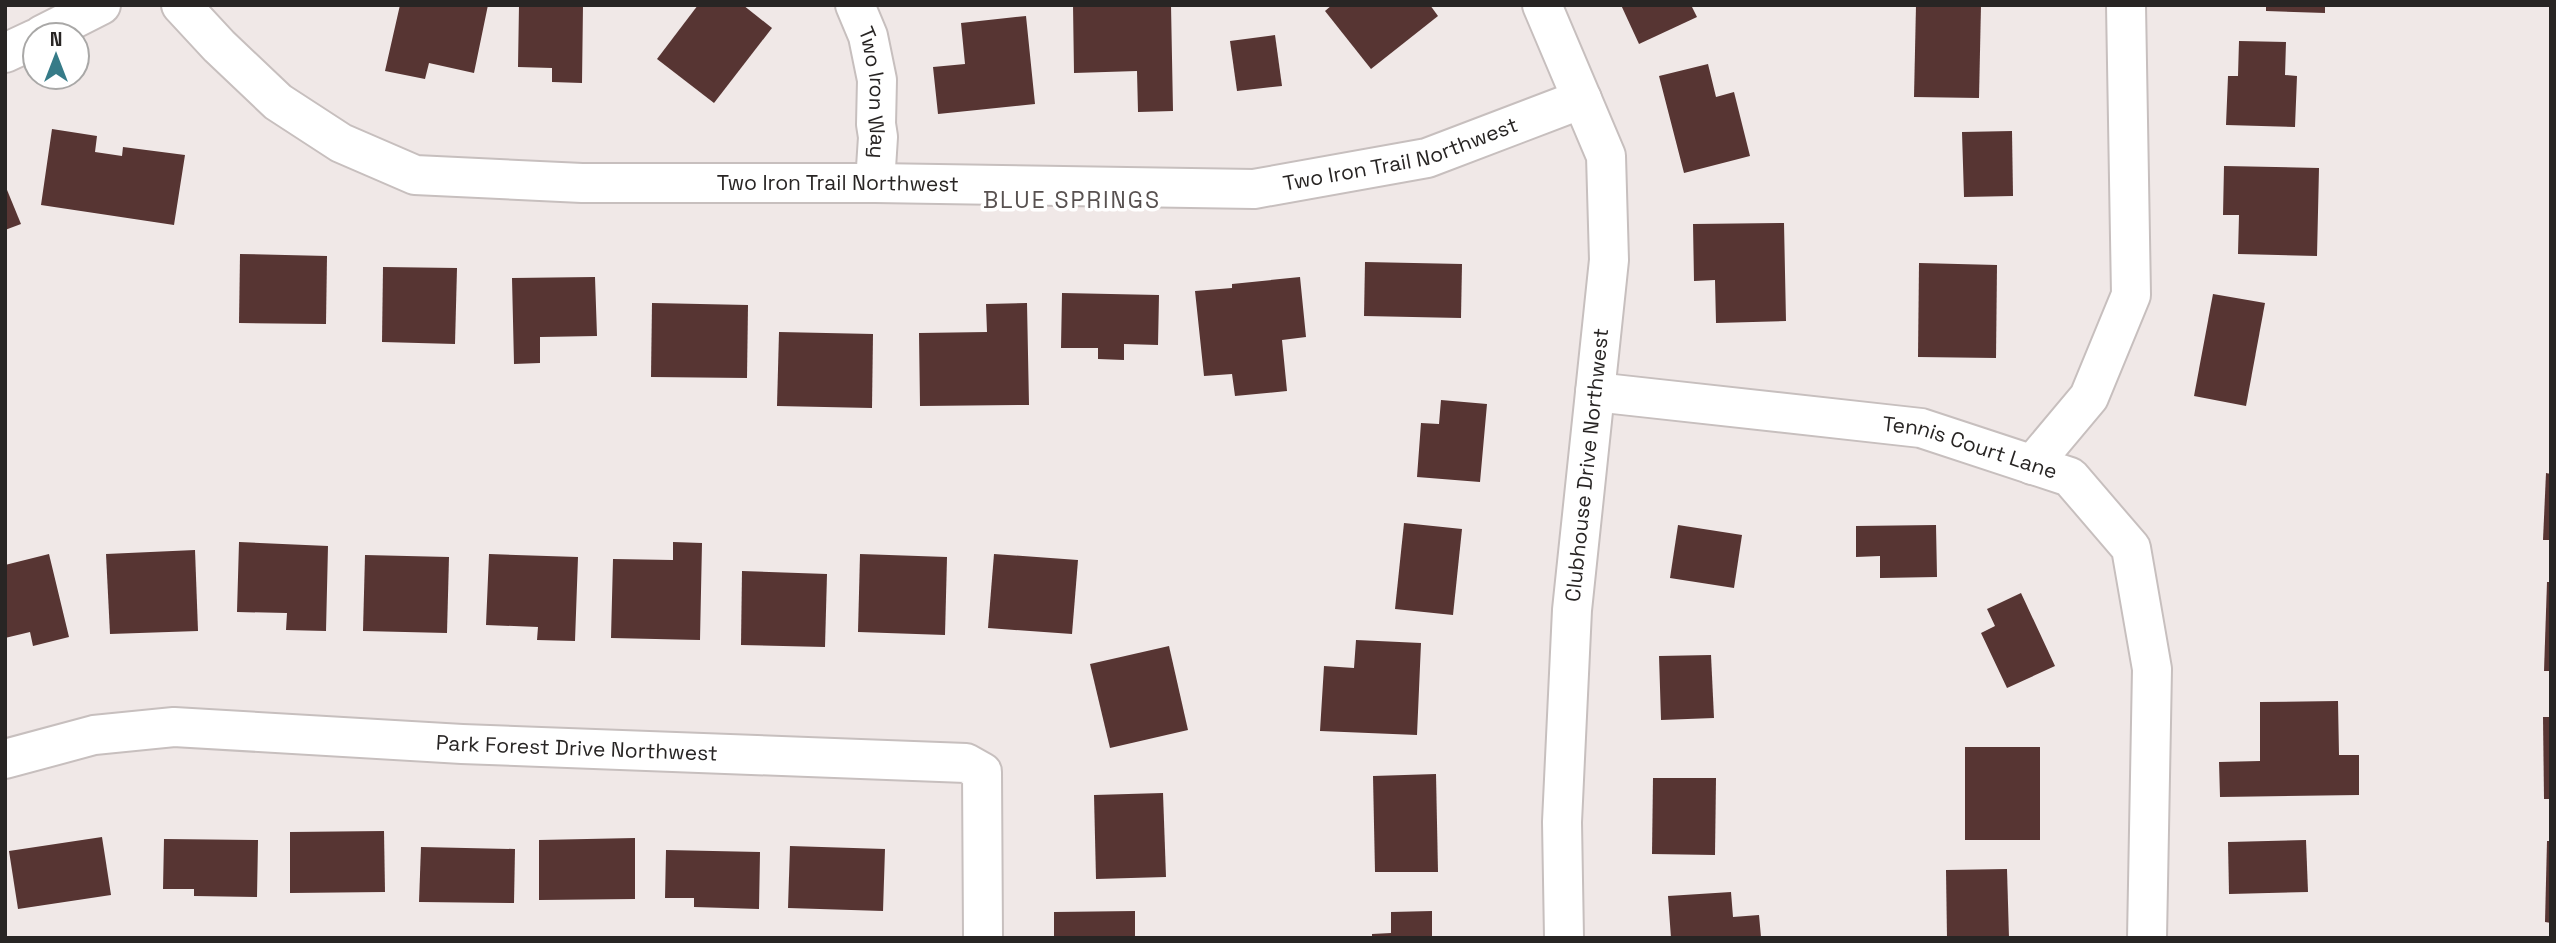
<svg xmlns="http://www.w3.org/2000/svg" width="2556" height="943" font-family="'Space Grotesk',sans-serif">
  <rect width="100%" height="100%" fill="#f0e8e7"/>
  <g fill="#573533">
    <polygon points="400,5 488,5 474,73 429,63 425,79 385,71"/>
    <polygon points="519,5 583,5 582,83 552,82 552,68 518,67"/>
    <polygon points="698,5 743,5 772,28 714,103 657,59"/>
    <polygon points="1073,5 1171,5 1173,111 1138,112 1137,71 1074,73"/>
    <polygon points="1332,5 1430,5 1438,16 1371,69 1325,11"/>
    <polygon points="1621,5 1691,5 1697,17 1639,44"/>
    <polygon points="1916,5 1981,5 1979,98 1914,97"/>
    <polygon points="2266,5 2325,5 2325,13 2266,11"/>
    <polygon points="1026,16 1035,104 938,114 933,67 965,64 961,23"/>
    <polygon points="1275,35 1282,86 1237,91 1230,41"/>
    <polygon points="2239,41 2286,42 2285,75 2297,76 2295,127 2226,125 2228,76 2238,76"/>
    <polygon points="1708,64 1716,97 1734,92 1750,156 1684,173 1659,76"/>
    <polygon points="52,129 97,136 95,152 122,156 123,147 185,155 174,225 41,205"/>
    <polygon points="2012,131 2013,196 1964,197 1962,132"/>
    <polygon points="2224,166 2319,168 2317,256 2238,254 2239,215 2223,215"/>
    <polygon points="5,185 21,224 5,230"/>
    <polygon points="1784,223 1786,321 1716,323 1715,280 1694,281 1693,224"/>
    <polygon points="240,254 327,256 326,324 239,323"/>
    <polygon points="1365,262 1462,264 1461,318 1364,316"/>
    <polygon points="1919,263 1997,265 1996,358 1918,357"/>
    <polygon points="383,267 457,268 455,344 382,342"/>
    <polygon points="595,277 597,336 540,337 540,363 514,364 512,278"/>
    <polygon points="1300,277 1306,337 1282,340 1287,391 1235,396 1232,374 1204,376 1195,291 1232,288 1232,284"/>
    <polygon points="1062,293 1159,295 1158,345 1124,344 1124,360 1098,359 1098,348 1061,348"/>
    <polygon points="2213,294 2265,303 2246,406 2194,396"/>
    <polygon points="652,303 748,305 747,378 651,377"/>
    <polygon points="1027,303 1029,405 920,406 919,333 987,332 986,304"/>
    <polygon points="779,332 873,334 872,408 777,406"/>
    <polygon points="1441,400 1487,404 1480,482 1417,477 1421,423 1439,424"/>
    <polygon points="2546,473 2551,474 2551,540 2543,540"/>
    <polygon points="1404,523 1462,529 1453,615 1395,609"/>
    <polygon points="1678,525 1742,535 1734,588 1670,578"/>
    <polygon points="1936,525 1937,577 1880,578 1880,556 1856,557 1856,526"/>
    <polygon points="239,542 328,546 326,631 286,630 287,613 237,612"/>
    <polygon points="673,542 702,543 700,640 611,638 613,559 673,560"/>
    <polygon points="195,550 198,631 110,634 106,554"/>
    <polygon points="49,554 69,637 33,646 30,632 5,638 5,565"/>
    <polygon points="489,554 578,557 575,641 537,640 538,627 486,625"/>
    <polygon points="860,554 947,557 945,635 858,632"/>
    <polygon points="994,554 1078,560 1072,634 988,628"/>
    <polygon points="365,555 449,557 447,633 363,631"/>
    <polygon points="742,571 827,574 825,647 741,645"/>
    <polygon points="2547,582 2551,582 2551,671 2544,671"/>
    <polygon points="2021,593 2055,666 2007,688 1981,633 1995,626 1987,609"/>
    <polygon points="1356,640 1421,643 1417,735 1320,731 1324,666 1354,668"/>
    <polygon points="1169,646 1188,730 1110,748 1090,664"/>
    <polygon points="1711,655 1714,718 1661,720 1659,656"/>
    <polygon points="2338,701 2339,755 2359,755 2359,795 2220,797 2219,762 2260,761 2260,702"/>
    <polygon points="2543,717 2551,717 2551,799 2544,799"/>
    <rect x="1965" y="747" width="75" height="93"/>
    <polygon points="1436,774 1438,872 1375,872 1373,776"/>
    <polygon points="1653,778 1716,778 1715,855 1652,854"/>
    <polygon points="1163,793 1166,877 1096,879 1094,795"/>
    <polygon points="384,831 385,892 290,893 290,832"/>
    <polygon points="102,837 111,895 18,909 9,851"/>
    <polygon points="635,838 635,899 539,900 539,840"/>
    <polygon points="164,839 258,840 257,897 194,896 194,889 163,889"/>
    <polygon points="2306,840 2308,892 2229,894 2228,842"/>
    <polygon points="2547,841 2551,841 2551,923 2545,922"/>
    <polygon points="790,846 885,849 883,911 788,908"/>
    <polygon points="421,847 515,849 514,903 419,902"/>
    <polygon points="666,850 760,852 759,909 694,907 694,898 665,898"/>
    <polygon points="2007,869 2009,938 1947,938 1946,870"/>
    <polygon points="1731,892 1733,917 1759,915 1761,937 1671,938 1668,896"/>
    <polygon points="1135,911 1135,938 1054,938 1054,912"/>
    <polygon points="1432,911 1432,938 1372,938 1372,934 1391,933 1391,912"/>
  </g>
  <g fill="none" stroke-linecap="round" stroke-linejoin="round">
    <g stroke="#c7bfbe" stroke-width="42">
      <g id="minor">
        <path id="s1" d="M181,5L219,46L278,102L341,143L415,175L582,183H875L1254,189L1427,158L1582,99"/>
        <path id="s2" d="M855,5L868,36L877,80L876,124L878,137L875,183"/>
        <polyline points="1542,5 1606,156 1609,260 1572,610 1562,822 1564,938"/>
        <polyline points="42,35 101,5"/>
        <polyline points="5,53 35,39"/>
        <path id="s3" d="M1595,392L1921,428L2070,477L2131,548L2152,669L2147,938"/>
        <polyline points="2032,465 2089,397 2131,295 2126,5"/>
        <path id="s4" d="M5,759L94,735L174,727L462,744L966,763L982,772L983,938"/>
      </g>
    </g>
    <use href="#minor" stroke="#fff" stroke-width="38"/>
  </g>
  <g text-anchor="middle" stroke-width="7" stroke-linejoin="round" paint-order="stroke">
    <g font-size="21" fill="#282524" stroke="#fff">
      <text dy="7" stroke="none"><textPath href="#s2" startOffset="91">Two Iron Way</textPath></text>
      <text dy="7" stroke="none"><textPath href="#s1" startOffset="1283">Two Iron Trail Northwest</textPath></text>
      <text dy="7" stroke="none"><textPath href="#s1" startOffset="716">Two Iron Trail Northwest</textPath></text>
      <text dy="7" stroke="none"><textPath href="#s3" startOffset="380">Tennis Court Lane</textPath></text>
      <text transform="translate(1587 465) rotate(-84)" y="7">Clubhouse Drive Northwest</text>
      <text dy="7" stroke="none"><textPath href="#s4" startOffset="576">Park Forest Drive Northwest</textPath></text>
    </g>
    <g font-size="23" letter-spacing="2" fill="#585150" stroke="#fff">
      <text x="1072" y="208">BLUE SPRINGS</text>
    </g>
  </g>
  <rect width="2556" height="943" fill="none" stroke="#282524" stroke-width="14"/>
  <g transform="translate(56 56)"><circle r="33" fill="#ffffff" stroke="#a9a8a7" stroke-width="2"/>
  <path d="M0-5L12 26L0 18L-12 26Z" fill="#367b88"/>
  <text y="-10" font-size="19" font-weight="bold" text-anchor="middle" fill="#282524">N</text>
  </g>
</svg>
